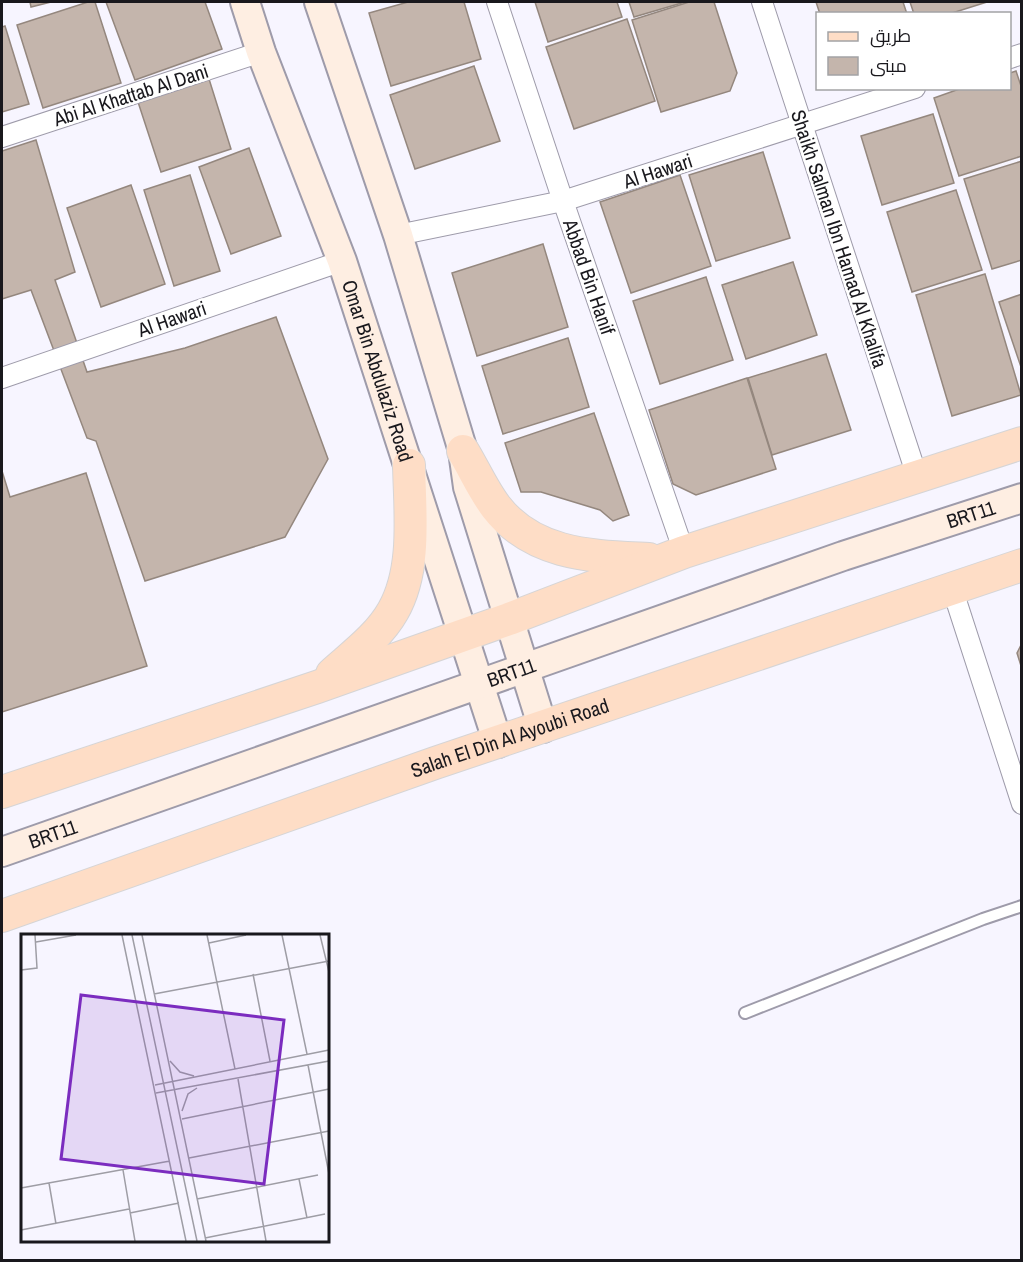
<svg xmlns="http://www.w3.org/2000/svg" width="1023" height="1262" font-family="'Archivo Narrow',Cairo,sans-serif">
  <rect width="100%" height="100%" fill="#f7f5ff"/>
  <g fill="#c4b5ac" stroke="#94877e" stroke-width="1.5">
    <polygon points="30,2 51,2 31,7"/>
    <polygon points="88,2 95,2 121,83 43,108 17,25"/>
    <polygon points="106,2 205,2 222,49 135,80"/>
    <polygon points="408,2 464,2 481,59 391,86 369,13"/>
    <polygon points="535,2 617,2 622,17 548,42"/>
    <polygon points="629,2 685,2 634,17"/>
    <polygon points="689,2 714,2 737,73 730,91 661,112 632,20"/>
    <polygon points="816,2 903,2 907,14 820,14"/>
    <polygon points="910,2 987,2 949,14 914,14"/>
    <polygon points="627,19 655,101 574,129 546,47"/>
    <polygon points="5,26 29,104 2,112 2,27"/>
    <polygon points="474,66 500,141 415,169 390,95"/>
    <polygon points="1016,71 1022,89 1022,156 959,176 934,98 962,88 1010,88 1010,73"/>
    <polygon points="209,79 231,149 161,172 138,102"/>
    <polygon points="933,114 954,183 882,205 861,136"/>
    <polygon points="36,140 75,272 55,280 87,372 185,348 276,317 328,459 285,537 145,581 96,441 87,438 31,290 2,299 2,151"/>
    <polygon points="249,148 281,236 231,254 199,167"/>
    <polygon points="763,152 790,238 716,261 689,175"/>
    <polygon points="1022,161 1022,260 992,269 964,179"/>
    <polygon points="190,175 220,271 174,286 144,190"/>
    <polygon points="680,175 711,266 631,293 600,202"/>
    <polygon points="131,185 165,284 101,307 67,208"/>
    <polygon points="956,190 982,270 912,292 887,212"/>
    <polygon points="543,244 568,327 477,356 452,273"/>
    <polygon points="793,262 817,335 746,359 722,285"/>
    <polygon points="985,274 1021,395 952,416 916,295"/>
    <polygon points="706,277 733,360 660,384 633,301"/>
    <polygon points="1022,294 1022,370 999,302"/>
    <polygon points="568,338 589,407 503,434 482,366"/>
    <polygon points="826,354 851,430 772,455 748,378"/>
    <polygon points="747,378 776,469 696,495 673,484 649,410"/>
    <polygon points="594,413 629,515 613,521 600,510 541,492 521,492 505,443"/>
    <polygon points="2,471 10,497 86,473 147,666 2,712"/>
    <polygon points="1022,643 1022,669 1017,653"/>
  </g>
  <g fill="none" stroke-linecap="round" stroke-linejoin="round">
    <g stroke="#9e9baa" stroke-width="14">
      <polyline id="service" points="745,1013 983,919 1022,906"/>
    </g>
    <g stroke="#9e9baa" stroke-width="22">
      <g id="minor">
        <polyline points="497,2 563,201 684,552"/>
        <polyline points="762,2 917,476"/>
        <polyline points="1010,58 1022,54"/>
        <polyline points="2,137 261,52"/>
        <polyline points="398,235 563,201 915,88"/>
        <polyline points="2,378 342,261"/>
        <polyline points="952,588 1022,804"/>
      </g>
    </g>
    <g stroke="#9e9baa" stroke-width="32">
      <g id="secondary">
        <path id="s1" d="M245,2L261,52L342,261L498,743"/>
        <polyline points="319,2 398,235 463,451 468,487 543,728"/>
        <path id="s2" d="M2,852L843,556L1022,498"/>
      </g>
    </g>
    <g stroke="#d6d5d6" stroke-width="34">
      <g id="primary">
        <path d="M463,451C474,469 483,490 496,507C534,556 593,556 649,559"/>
        <path d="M332,674C353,655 379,636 393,611C417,569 410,512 409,465"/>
        <polyline points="2,792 317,687 509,619 684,552 1022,443"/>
        <path id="s3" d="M2,916L435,763L1022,565"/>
      </g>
    </g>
    <use href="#service" stroke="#fff" stroke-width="10"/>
    <use href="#minor" stroke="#fff" stroke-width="20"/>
    <use href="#secondary" stroke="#feeee2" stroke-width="28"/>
    <use href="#primary" stroke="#feddc6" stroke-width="32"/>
  </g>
  <g text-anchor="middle" stroke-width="5" stroke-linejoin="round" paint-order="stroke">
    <g font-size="20" fill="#19181d" stroke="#fff">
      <text transform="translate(131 95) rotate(-18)" y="7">Abi Al Khattab Al Dani</text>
      <text transform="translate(658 171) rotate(-18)" y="7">Al Hawari</text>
      <text transform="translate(839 239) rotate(72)" y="7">Shaikh Salman Ibn Hamad Al Khalifa</text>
      <text transform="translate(589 277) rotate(71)" y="7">Abbad Bin Hanif</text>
      <text transform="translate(172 319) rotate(-19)" y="7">Al Hawari</text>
      <text dy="7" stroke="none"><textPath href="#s1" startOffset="392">Omar Bin Abdulaziz Road</textPath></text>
      <text dy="7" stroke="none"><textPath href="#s2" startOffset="1026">BRT11</textPath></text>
      <text dy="7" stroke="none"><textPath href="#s2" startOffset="540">BRT11</textPath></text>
      <text dy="7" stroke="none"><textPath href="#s3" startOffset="538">Salah El Din Al Ayoubi Road</textPath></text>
      <text dy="7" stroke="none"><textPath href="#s2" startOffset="54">BRT11</textPath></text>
    </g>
  </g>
  <g transform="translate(21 934)">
    <rect width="308" height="308" fill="#f7f5ff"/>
    <path fill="none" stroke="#9e9da5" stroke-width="1.5" d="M101,1L165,307M111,1L176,307M121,1L185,307M186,1L214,135M261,1L286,120M299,1L308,38M15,8L55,1M188,9L225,1M0,36L16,34L14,1M232,40L249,127M133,60L308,27M149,127L159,138L173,142M287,131L308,240M217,145L245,307M134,151L308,116M135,159L308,127M161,177L167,160L176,154M161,185L308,155M168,224L308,197M102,236L114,307M278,245L286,284M28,249L35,290M0,254L149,227M176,265L297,241M109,279L158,269M0,296L108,275M184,304L304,280"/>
    <path fill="#7b2cbf" fill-opacity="0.15" stroke="#7b2cbf" stroke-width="3" d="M60,61L263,86L243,250L40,225Z"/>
    <rect width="308" height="308" fill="none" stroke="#19181d" stroke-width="3"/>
  </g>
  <rect width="1023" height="1262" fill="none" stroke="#19181d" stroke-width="6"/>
  <rect x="816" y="12" width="195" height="78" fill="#ffffff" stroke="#a3a3a5" stroke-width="1.5"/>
  <rect x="828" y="32" width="30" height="9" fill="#feddc6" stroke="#a3a3a5" stroke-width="1.5"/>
  <text x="870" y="42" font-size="18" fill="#19181d">طريق</text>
  <rect x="828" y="57" width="30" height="18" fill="#c4b5ac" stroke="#a3a3a5" stroke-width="1.5"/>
  <text x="870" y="72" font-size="18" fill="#19181d">مبنى</text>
</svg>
